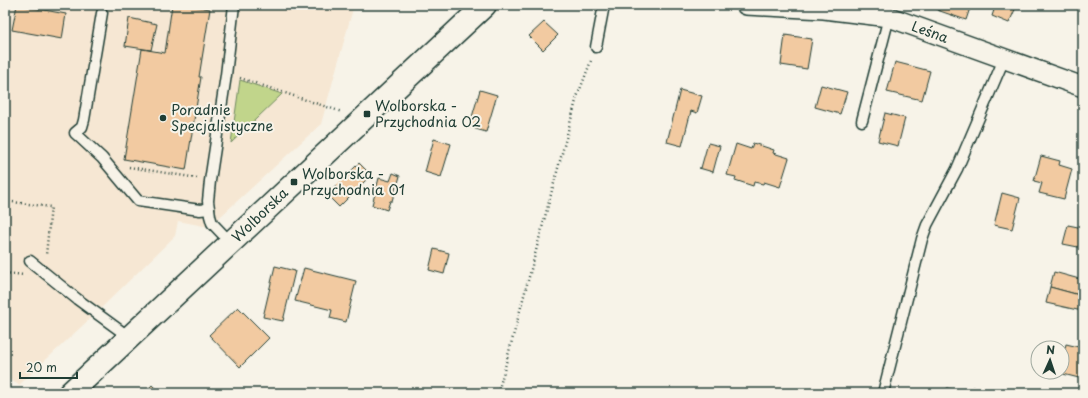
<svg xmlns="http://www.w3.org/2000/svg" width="1088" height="398" font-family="'Playpen Sans',sans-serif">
  <rect width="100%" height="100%" fill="#f7f3e8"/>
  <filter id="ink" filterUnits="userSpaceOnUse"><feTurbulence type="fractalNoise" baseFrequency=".025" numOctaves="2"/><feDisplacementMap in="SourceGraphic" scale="8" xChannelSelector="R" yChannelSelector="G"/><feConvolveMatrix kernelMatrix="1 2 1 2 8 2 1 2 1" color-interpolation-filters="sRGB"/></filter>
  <g filter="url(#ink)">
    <polygon fill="#f6e7d3" points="5,5 354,5 321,124 209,227 178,221 175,236 96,313 19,385 5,377"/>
    <polygon fill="#c1d58b" stroke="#708960" points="240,80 282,94 231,143"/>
    <g fill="#f2caa1" stroke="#1f3d34">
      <polygon points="17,5 66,14 62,39 12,30"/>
      <polygon points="172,5 186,5 210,9 199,77 201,77 186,170 124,159 142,49 165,53"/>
      <polygon points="939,5 971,5 966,20 937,10"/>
      <polygon points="989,5 1017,5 1009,23 992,16 995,7"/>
      <polygon points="129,18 157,24 151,50 125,46"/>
      <polygon points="544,22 558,35 543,50 529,36"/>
      <polygon points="785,35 812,39 807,69 781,65"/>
      <polygon points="895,62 930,71 922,100 887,92"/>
      <polygon points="821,85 847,92 840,114 815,107"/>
      <polygon points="480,90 497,95 486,132 469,127"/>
      <polygon points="680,90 702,96 697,113 691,111 682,146 667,142"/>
      <polygon points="885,113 905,118 898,146 878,141"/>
      <polygon points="434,139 451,144 441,177 425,172"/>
      <polygon points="708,143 720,146 713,172 699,168 701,168"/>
      <polygon points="753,143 774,150 773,153 789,158 780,187 764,182 763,184 754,182 753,186 735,180 736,177 727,175 736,144 751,149"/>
      <polygon points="1041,156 1060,161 1059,165 1072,169 1064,199 1039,193 1042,183 1034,181"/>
      <polygon points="359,163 371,175 339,207 327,195"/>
      <polygon points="393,173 400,176 398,183 397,183 392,201 390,201 387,210 372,205 379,178 390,181"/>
      <polygon points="1002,193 1020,198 1012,229 994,225"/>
      <polygon points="1068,225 1083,228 1083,248 1063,244"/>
      <polygon points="434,249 449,253 444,274 429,270"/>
      <polygon points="275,266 295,271 283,321 263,317"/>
      <polygon points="304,268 356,281 346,322 330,318 332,310 295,301"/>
      <polygon points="1054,272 1083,280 1083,296 1050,287"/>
      <polygon points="1050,287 1083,296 1082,311 1046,303"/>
      <polygon points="238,307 269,338 240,367 209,335"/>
      <polygon points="1066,344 1083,348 1083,379 1059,373 1062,372 1062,361"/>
      <polygon points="152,385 160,393 144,393"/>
      <polygon points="973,387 989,391 989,393 972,393"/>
      <polygon points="947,388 967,393 945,393"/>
    </g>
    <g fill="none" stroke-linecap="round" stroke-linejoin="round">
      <g stroke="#1f3d34" stroke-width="13">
        <g id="lane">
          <polyline points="102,13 84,120 82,127 75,133 102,158 138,201 200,210 209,209"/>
          <polyline points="596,47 604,5"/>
          <polyline points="862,121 889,17"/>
          <polyline points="231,243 212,223 210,216 208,201 210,181 226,75 234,5"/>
          <polyline points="30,261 77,299 129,337"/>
          <polyline points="883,393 922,239 927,225 957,169 1004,59"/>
        </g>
      </g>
      <g stroke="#1f3d34" stroke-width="22">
        <polyline id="street" points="746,5 824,9 889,17 1083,87"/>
      </g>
      <g stroke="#1f3d34" stroke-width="25">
        <path id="primary" d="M70,393C208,264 346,134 485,5"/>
      </g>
      <g stroke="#1f3d34" stroke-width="2.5" stroke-dasharray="1 3" stroke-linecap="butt">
        <polyline points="240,78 342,112"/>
        <polyline points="129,167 197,178"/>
        <polyline points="5,201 51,207 46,255"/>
        <polyline points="5,273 24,275"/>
        <polyline points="498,393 577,97 591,61"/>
      </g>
      <use href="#lane" stroke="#f7f3e8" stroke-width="10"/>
      <use href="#street" stroke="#f7f3e8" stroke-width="19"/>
      <use href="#primary" stroke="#f7f3e8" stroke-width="22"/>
    </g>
  </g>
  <g fill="#1f3d34" stroke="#f7f3e8" stroke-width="1.5">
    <rect x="363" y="110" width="8" height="8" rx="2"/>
    <circle cx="163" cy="118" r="4"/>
    <rect x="290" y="178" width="8" height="8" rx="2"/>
  </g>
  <g text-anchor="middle" stroke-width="4" stroke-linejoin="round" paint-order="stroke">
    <g font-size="14" fill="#1f3d34" stroke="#f7f3e8">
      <text transform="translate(930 32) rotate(20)" y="5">Leśna</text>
      <text transform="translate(260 215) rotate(-44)" y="5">Wolborska</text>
    </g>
    <g font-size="14" fill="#1f3d34" stroke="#f7f3e8" text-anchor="start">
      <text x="375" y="111">Wolborska -<tspan x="375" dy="16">Przychodnia 02</tspan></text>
      <text x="171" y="115">Poradnie<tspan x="171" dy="16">Specjalistyczne</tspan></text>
      <text x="302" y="179">Wolborska -<tspan x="302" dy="16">Przychodnia 01</tspan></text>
    </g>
  </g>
  <rect width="1088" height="398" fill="none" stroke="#f7f3e8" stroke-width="20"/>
  <rect x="10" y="10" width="1068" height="378" fill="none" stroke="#1f3d34" stroke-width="1.5" filter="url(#ink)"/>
  <g transform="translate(1050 360) rotate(3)"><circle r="19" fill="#f7f3e8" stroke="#a1aaa0"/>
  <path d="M0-3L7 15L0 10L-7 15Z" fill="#1f3d34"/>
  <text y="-6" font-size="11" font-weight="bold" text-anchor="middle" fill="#1f3d34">N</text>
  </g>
  <path d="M20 372v6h57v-6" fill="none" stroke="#1f3d34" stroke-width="2"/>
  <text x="26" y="372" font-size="12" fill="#1f3d34" stroke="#f7f3e8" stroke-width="3" paint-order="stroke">20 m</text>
</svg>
